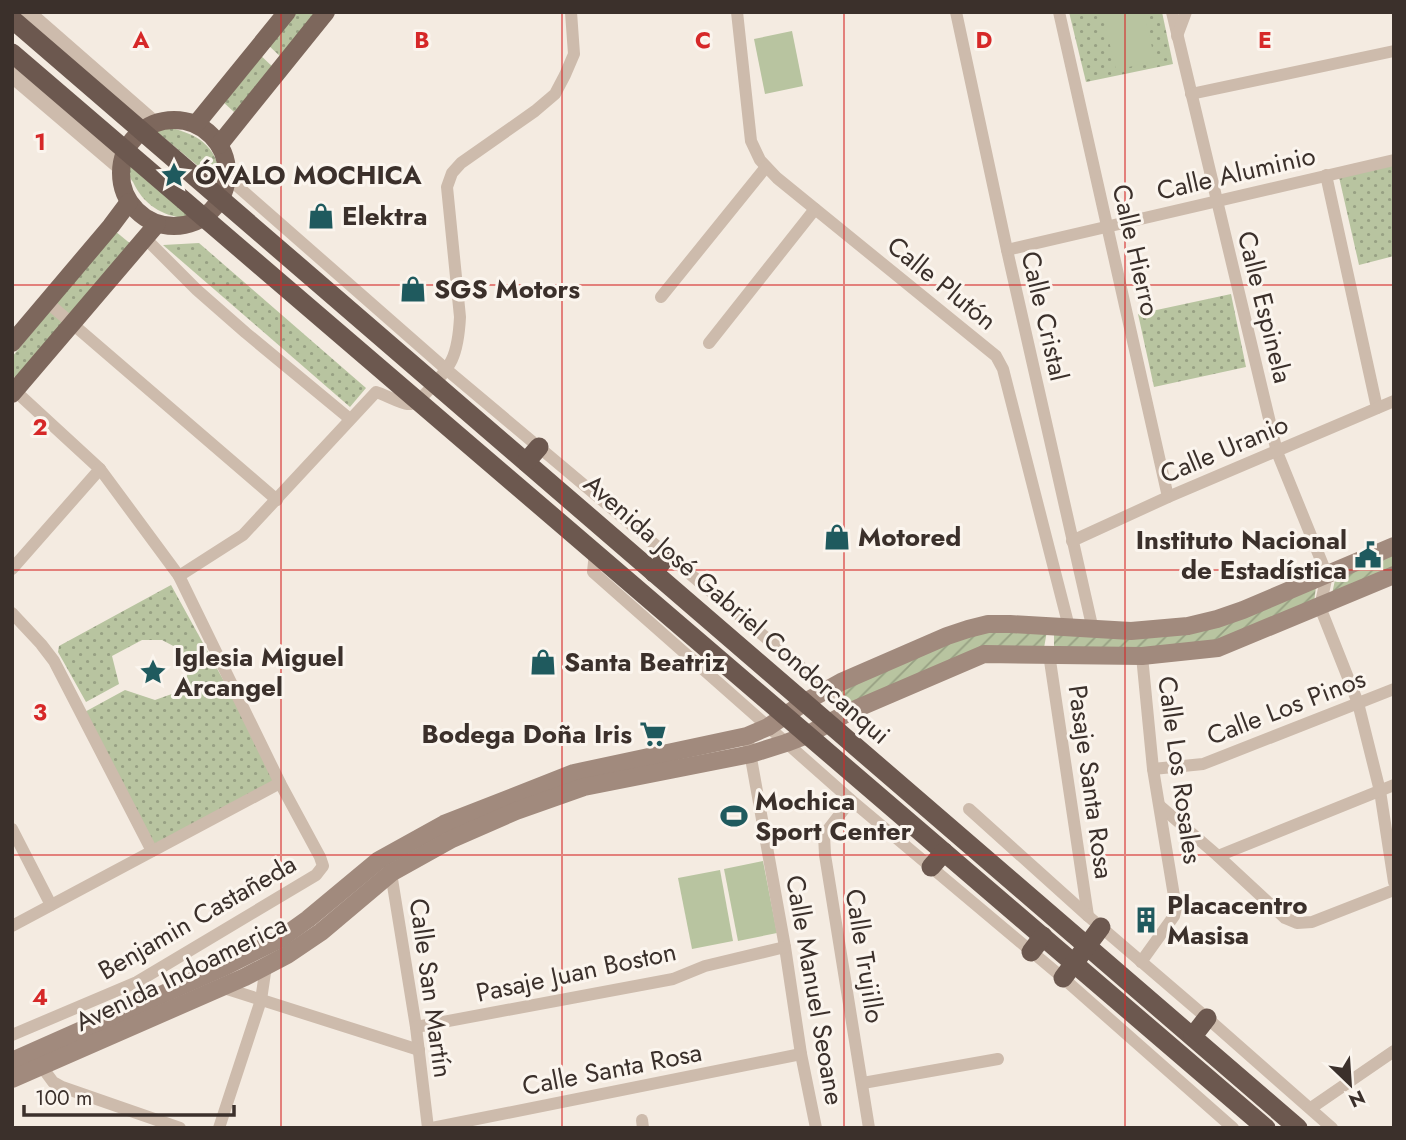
<svg xmlns="http://www.w3.org/2000/svg" width="1406" height="1140" font-family="Jost,sans-serif">
  <defs>
    <pattern id="grass-dots" width="8" height="8" patternUnits="userSpaceOnUse" patternTransform="scale(1.75)"><rect width="8" height="8" fill="#b8c4a0"/><path d="M2 2h.1M6 6h.1" fill="none" stroke="#97a083" stroke-width="1.8" stroke-linecap="round"/></pattern>
    <pattern id="garden-furrows" width="10" height="10" patternUnits="userSpaceOnUse" patternTransform="scale(1.75)"><rect width="10" height="10" fill="#b8c4a0"/><path d="M-1 1l2-2M0 10L10 0M9 11l2-2" fill="none" stroke="#97a083"/></pattern>
  </defs>
  <rect width="100%" height="100%" fill="#f4ebe1"/>
  <g fill="url(#grass-dots)">
    <polygon points="293,12 318,12 282,58 267,44"/>
    <polygon points="1069,12 1162,12 1173,64 1086,82"/>
    <polygon points="259,54 274,68 234,112 221,100"/>
    <path d="M167,127C202,135 219,148 221,185L157,132Z"/>
    <path d="M130,161L192,211L185,218C162,216 143,204 133,182C131,180 129,175 129,172C128,169 130,165 130,161Z"/>
    <polygon points="1394,164 1394,256 1359,265 1339,177"/>
    <polygon points="115,231 132,245 20,381 12,375 12,357"/>
    <polygon points="199,243 366,388 350,407 163,245"/>
    <polygon points="1231,294 1246,367 1154,387 1138,314"/>
    <polygon points="171,585 279,781 156,848 81,714 125,690 155,700 183,690 189,669 179,649 162,640 142,640 112,656 119,684 86,702 58,652 59,646"/>
  </g>
  <g fill="url(#garden-furrows)">
    <polygon points="1394,554 1394,568 1332,594 1335,580"/>
    <polygon points="1316,586 1314,603 1220,640 1139,648 1054,648 1054,633 1135,637"/>
    <polygon points="988,631 1047,631 1044,648 984,648 852,703 838,692 952,642"/>
  </g>
  <g fill="#b8c4a0">
    <polygon points="1102,12 1144,12 1155,61 1116,70"/>
    <polygon points="792,31 803,86 765,94 754,39"/>
    <polygon points="763,861 777,933 738,941 724,869"/>
    <polygon points="720,870 733,941 692,949 678,878"/>
  </g>
  <g fill="none" stroke-linecap="round" stroke-linejoin="round">
    <g stroke="#cdbbac" stroke-width="12">
      <polyline points="737,12 751,141 760,160 777,178 996,356 1003,369 1069,627"/>
      <polyline points="956,12 1007,250 1093,630"/>
      <polyline points="1059,12 1168,497"/>
      <polyline points="1172,12 1277,452 1327,575 1320,607 1358,703 1380,791 1394,882"/>
      <polyline points="1177,36 1186,12"/>
      <polyline points="1191,94 1394,51"/>
      <polyline points="1326,175 1377,408"/>
      <polyline points="227,177 447,370 827,689 851,711"/>
      <polyline points="145,238 197,290 246,333 350,419"/>
      <polyline points="1007,250 1394,160"/>
      <polyline points="661,297 766,167"/>
      <polyline points="47,302 277,500"/>
      <polyline points="709,343 815,209"/>
      <polyline points="12,388 100,469 179,576 280,783 320,857 323,866 316,875 137,982 12,1035"/>
      <polyline points="1072,541 1168,497 1394,401"/>
      <polyline points="595,552 593,572 851,800 1063,978 1233,1128"/>
      <polyline points="12,569 100,469"/>
      <path d="M179,576L243,535L376,392C383,394 402,404 407,404C414,405 420,399 425,394C452,366 458,356 460,317L447,187L452,173L461,163L535,111L555,94L565,75L574,54L571,12"/>
      <polyline points="12,613 41,644 54,661 152,851"/>
      <polyline points="1049,654 1088,916"/>
      <polyline points="747,736 785,947 801,1054 816,1128"/>
      <polyline points="1153,769 1203,764 1394,689"/>
      <polyline points="851,800 824,835 825,855 869,1128"/>
      <polyline points="1160,806 1218,856 1285,918 1297,923 1312,922 1394,890"/>
      <polyline points="969,809 1088,916 1207,1018 1332,1128"/>
      <polyline points="12,829 51,905"/>
      <polyline points="1218,856 1394,785"/>
      <polyline points="389,869 391,873 416,1027 428,1128"/>
      <polyline points="12,926 280,783"/>
      <polyline points="1141,962 1174,916 1176,908 1153,769 1142,656"/>
      <polyline points="221,987 419,1050"/>
      <polyline points="416,1027 673,979 705,966 785,947"/>
      <polyline points="42,1067 53,1082 62,1087 180,1128"/>
      <polyline points="863,1083 998,1059"/>
      <polyline points="1311,1108 1394,1051"/>
      <polyline points="642,1120 643,1128"/>
      <polyline points="219,1128 261,1000 266,966"/>
      <polyline points="432,1128 801,1054"/>
    </g>
    <g stroke="#cdbbac" stroke-width="16">
      <polyline points="27,12 154,123"/>
      <polyline points="12,75 120,167"/>
    </g>
    <g stroke="#a18a7d" stroke-width="18">
      <polyline points="12,1061 226,966 280,939 308,919 379,860 444,824 574,773 747,736 768,727 805,702 841,682 947,636 968,629 988,624 1010,624 1131,631 1188,626 1217,619 1243,610 1394,546"/>
      <polyline points="12,1079 245,977 287,955 321,932 391,873 452,839 516,811 584,787 751,754 786,743 807,735 851,711 984,654 1142,656 1218,648 1394,575"/>
    </g>
    <g stroke="#7d675c" stroke-width="18">
      <circle cx="174" cy="173" r="53"/>
      <polyline points="196,124 287,12"/>
      <polyline points="219,145 326,12"/>
      <polyline points="12,343 111,226 129,202"/>
      <polyline points="12,394 157,224"/>
    </g>
    <g stroke="#6c584f" stroke-width="19">
      <polyline points="12,19 1298,1128"/>
      <polyline points="12,53 1266,1128"/>
      <polyline points="526,462 539,447"/>
      <polyline points="654,573 667,555"/>
      <polyline points="931,867 944,852"/>
      <polyline points="1031,952 1043,936"/>
      <polyline points="1063,978 1101,927"/>
      <polyline points="1193,1036 1207,1018"/>
    </g>
  </g>
  <path fill="none" stroke="#d62828" stroke-width="2" stroke-opacity="0.55" d="M281,12V1128M562,12V1128M844,12V1128M1125,12V1128M12,285H1394M12,570H1394M12,855H1394"/>
  <defs>
    <g id="sight-bare" transform="scale(2.1)"><path d="M0-6L1.8-2.2L6-1.7L2.9 1.2L3.7 5.4L0 3.3L-3.7 5.4L-2.9 1.2L-6-1.7L-1.8-2.2Z" fill="#1f5a5e" stroke="#fbf5ee" stroke-width="2.5" paint-order="stroke"/></g>
    <g id="shop-bare" transform="scale(2.1)"><path d="M-5-2.5h2.3a2.7 3.5 0 0 1 5.4 0H5L5.5 6h-11ZM-1.5-2.5h3a1.5 2.3 0 0 0-3 0Z" fill="#1f5a5e" stroke="#fbf5ee" stroke-width="2.5" paint-order="stroke"/></g>
    <g id="civic-bare" transform="scale(2.1)"><path d="M-.6-6.5H3V-4.5H.6V-3L4-1V1h2V6H-6V1h2V-1L-.6-3ZM-1.2 2.5V6h2.4V2.5Z" fill="#1f5a5e" stroke="#fbf5ee" stroke-width="2.5" paint-order="stroke"/></g>
    <g id="supermarket-bare" transform="scale(2.1)"><path d="M-6-5.5h2.5l.6 2H6L4.5 2H-2.5L-4.4-4H-6ZM-1.5 3.2a1.3 1.3 0 1 0 .1 0ZM3 3.2a1.3 1.3 0 1 0 .1 0Z" fill="#1f5a5e" stroke="#fbf5ee" stroke-width="2.5" paint-order="stroke"/></g>
    <g id="stadium-bare" transform="scale(2.1)"><path d="M0-5a6.5 5 0 1 0 0 10a6.5 5 0 1 0 0-10ZM-3.5-1.8h7v3.6h-7Z" fill="#1f5a5e" stroke="#fbf5ee" stroke-width="2.5" paint-order="stroke"/></g>
    <g id="building-bare" transform="scale(2.1)"><path d="M-4-6H4V6H1V3H-1V6H-4ZM-2.5-4.3h1.7v1.8h-1.7ZM.8-4.3h1.7v1.8H.8ZM-2.5-1h1.7V.8h-1.7ZM.8-1h1.7V.8H.8Z" fill="#1f5a5e" stroke="#fbf5ee" stroke-width="2.5" paint-order="stroke"/></g>
  </defs>
  <g fill-rule="evenodd">
    <use href="#sight-bare" x="174" y="175"/>
    <use href="#shop-bare" x="321" y="216"/>
    <use href="#shop-bare" x="413" y="289"/>
    <use href="#shop-bare" x="837" y="537"/>
    <use href="#civic-bare" x="1368" y="555"/>
    <use href="#shop-bare" x="543" y="662"/>
    <use href="#sight-bare" x="153" y="672"/>
    <use href="#supermarket-bare" x="653" y="734"/>
    <use href="#stadium-bare" x="734" y="816"/>
    <use href="#building-bare" x="1146" y="920"/>
  </g>
  <g text-anchor="middle" stroke-width="6" stroke-linejoin="round" paint-order="stroke">
    <g font-size="26" fill="#3b302b" stroke="#fbf5ee">
      <text transform="translate(1236 173) rotate(-13)" y="9">Calle Aluminio</text>
      <text transform="translate(1136 250) rotate(77)" y="9">Calle Hierro</text>
      <text transform="translate(942 283) rotate(39)" y="9">Calle Plutón</text>
      <text transform="translate(1265 307) rotate(76)" y="9">Calle Espinela</text>
      <text transform="translate(1045 316) rotate(77)" y="9">Calle Cristal</text>
      <text transform="translate(1224 449) rotate(-23)" y="9">Calle Uranio</text>
      <text transform="translate(737 609) rotate(41)" y="9">Avenida José Gabriel Condorcanqui</text>
      <text transform="translate(1286 707) rotate(-21)" y="9">Calle Los Pinos</text>
      <text transform="translate(1180 770) rotate(82)" y="9">Calle Los Rosales</text>
      <text transform="translate(1091 782) rotate(82)" y="9">Pasaje Santa Rosa</text>
      <text transform="translate(197 917) rotate(-30)" y="9">Benjamin Castañeda</text>
      <text transform="translate(865 956) rotate(81)" y="9">Calle Trujillo</text>
      <text transform="translate(576 972) rotate(-12)" y="9">Pasaje Juan Boston</text>
      <text transform="translate(181 973) rotate(-26)" y="9">Avenida Indoamerica</text>
      <text transform="translate(431 988) rotate(82)" y="9">Calle San Martín</text>
      <text transform="translate(815 990) rotate(80)" y="9">Calle Manuel Seoane</text>
      <text transform="translate(612 1069) rotate(-11)" y="9">Calle Santa Rosa</text>
    </g>
    <g font-size="26" font-weight="bold" fill="#3b302b" stroke="#fbf5ee" text-anchor="start">
      <text x="195" y="184">ÓVALO MOCHICA</text>
      <text x="342" y="225">Elektra</text>
      <text x="434" y="298">SGS Motors</text>
      <text x="858" y="546">Motored</text>
      <text x="1347" y="549" text-anchor="end">Instituto Nacional<tspan x="1347" dy="30">de Estadística</tspan></text>
      <text x="174" y="666">Iglesia Miguel<tspan x="174" dy="30">Arcangel</tspan></text>
      <text x="564" y="671">Santa Beatriz</text>
      <text x="632" y="743" text-anchor="end">Bodega Doña Iris</text>
      <text x="755" y="810">Mochica<tspan x="755" dy="30">Sport Center</tspan></text>
      <text x="1167" y="914">Placacentro<tspan x="1167" dy="30">Masisa</tspan></text>
    </g>
  </g>
  <g font-size="23" text-anchor="middle" font-weight="bold" fill="#d62828" stroke="#fbf5ee" stroke-width="6" stroke-linejoin="round" paint-order="stroke">
    <text x="141" y="48">A</text>
    <text x="422" y="48">B</text>
    <text x="703" y="48">C</text>
    <text x="984" y="48">D</text>
    <text x="1265" y="48">E</text>
    <text x="40" y="150">1</text>
    <text x="40" y="435">2</text>
    <text x="40" y="720">3</text>
    <text x="40" y="1005">4</text>
  </g>
  <rect width="1406" height="1140" fill="none" stroke="#3b302b" stroke-width="28"/>
  <g transform="translate(1350 1084) rotate(155)" stroke="#fbf5ee" stroke-width="5" paint-order="stroke">
  <path d="M0-5L12 26L0 18L-12 26Z" fill="#3b302b"/>
  <text y="-10" font-size="19" font-weight="bold" text-anchor="middle" fill="#3b302b">N</text>
  </g>
  <path d="M24 1105v10h210v-10" fill="none" stroke="#3b302b" stroke-width="3.5"/>
  <text x="35" y="1105" font-size="21" fill="#3b302b" stroke="#fbf5ee" stroke-width="5" paint-order="stroke">100 m</text>
</svg>
